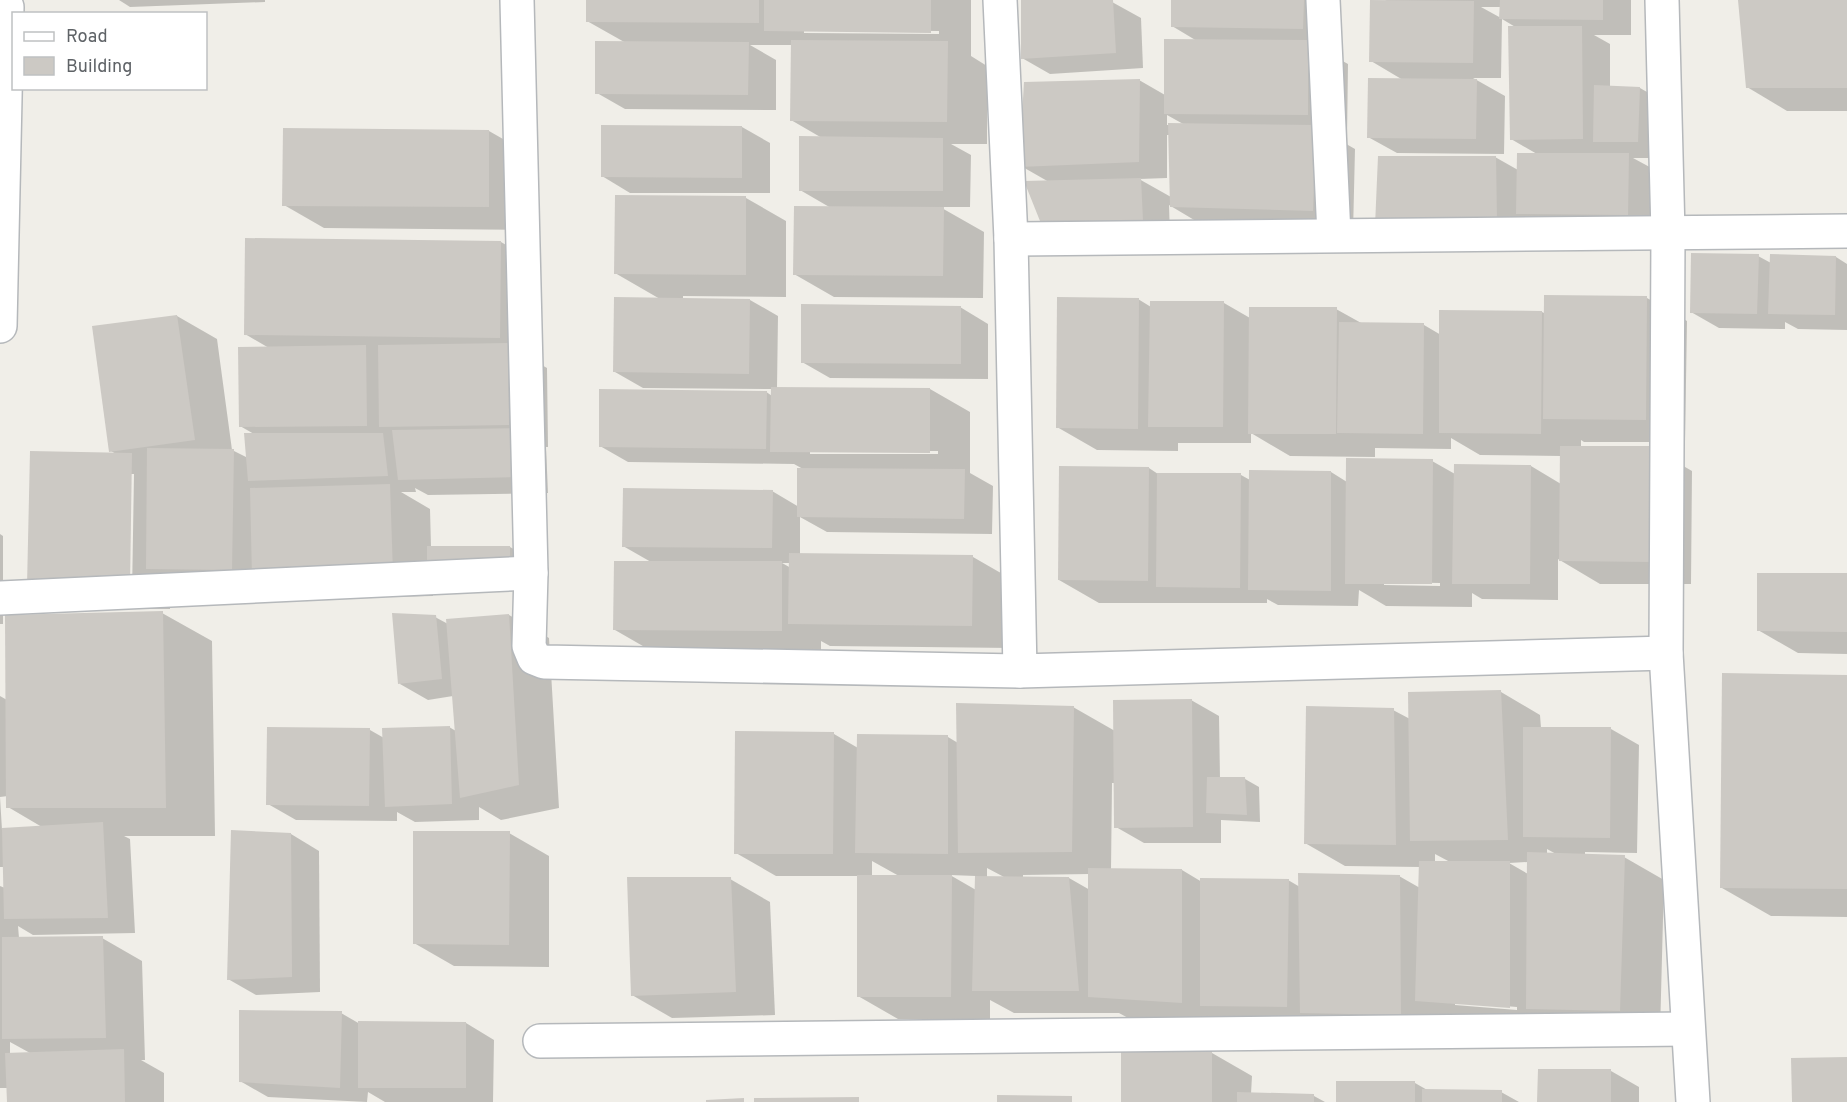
<svg xmlns="http://www.w3.org/2000/svg" width="1847" height="1102" font-family="Overpass,sans-serif">
  <rect width="100%" height="100%" fill="#f0eee8"/>
  <g fill="#0003" fill-rule="evenodd">
    <polygon points="119,0 265,0 265,2 130,7"/>
    <path d="M587,0H971V56L987,66V144H951L971,155L970,207H940L984,232L983,298L834,297L794,274L831,208L800,190L822,138L791,120L792,45H750L776,60V110L625,109L597,93L626,43L587,21ZM804,30L939,31V34L804,33Z"/>
    <polygon points="1022,0 1112,2 1141,18 1143,68 1050,74 1022,58"/>
    <path d="M1173,0H1331L1312,44L1348,64L1347,137H1334L1355,149L1353,233L1211,230L1169,205L1170,236L1049,182L1021,166L1139,80L1165,95L1197,41L1172,26ZM1167,115L1185,125H1167ZM1167,135H1170L1171,197L1139,179L1167,178Z"/>
    <path d="M1385,0H1631V35H1594L1610,44V87L1640,88L1668,104L1666,158H1633L1657,171L1656,231L1546,229L1524,217V238L1404,241L1495,157L1518,170L1537,154L1511,139L1517,28L1502,19L1501,78H1473L1505,96L1504,154L1397,153L1368,137L1403,80L1371,61L1388,2ZM1481,7H1501V18Z"/>
    <polygon points="1739,0 1847,0 1847,111 1787,111 1747,87"/>
    <polygon points="742,127 770,143 770,193 630,193 602,176"/>
    <polygon points="489,131 529,154 528,230 324,228 284,205"/>
    <path d="M616,197L746,198L786,221V297L683,296V299L750,300L778,316L777,388L930,389L970,412V473L993,486L992,534L827,532L800,517V555L973,557L1013,580L1012,648L830,646L821,641V653H655L615,630L651,562L623,546L772,491L799,507L803,469L794,464L628,462L600,446L765,391L772,396L773,389L643,388L615,372L660,299L615,273ZM810,451H938V454H810ZM782,563H791V568Z"/>
    <path d="M501,242L541,265L540,360H533L547,368L548,447H546L548,493L428,495L415,488L416,492H401L430,509L431,547H510L524,555V577L432,570L433,596L293,599L170,582V609L69,608L116,454L111,451L177,316L217,339L232,450L248,458L254,434L240,426L269,348L245,334ZM131,474H134L132,594H129Z"/>
    <polygon points="1758,256 1771,263 1836,257 1847,264 1847,330 1798,329 1785,322 1785,329 1719,328 1691,312"/>
    <path d="M1647,298L1687,321L1685,442H1584L1581,440V447L1652,448L1692,471L1691,584H1600L1558,559V600L1482,599L1472,593V607L1386,606L1359,590L1358,606L1278,605L1267,599V603H1099L1059,580L1149,468L1158,474L1241,475L1250,480V472H1331L1347,482L1432,461L1455,474L1531,466L1561,484L1562,456L1480,455L1451,438V449L1375,448V457L1290,456L1251,433V443H1178V451L1097,450L1057,427L1138,299L1151,307L1224,303L1250,318L1336,309L1363,324L1424,325L1441,335L1542,312L1546,314ZM1384,582L1440,583V586L1384,585Z"/>
    <polygon points="960,307 988,324 988,379 830,378 802,362"/>
    <polygon points="0,534 3,536 3,624 0,624"/>
    <polygon points="1847,575 1847,654 1798,653 1758,630"/>
    <path d="M162,613L212,641L215,836H124L130,839L135,933L33,935L18,926L19,938H102L142,961L145,1060H141L164,1073V1102H8V1088H0V886L5,888L4,867H0V696L7,700ZM8,796V807L42,827L2,830L0,797ZM10,1042L30,1053L10,1054Z"/>
    <polygon points="509,615 549,638 559,808 501,820 479,807 479,820 415,822 397,812 397,821 296,820 268,804 370,730 384,738 449,727 456,731 453,696 428,700 400,684 435,617 448,624"/>
    <polygon points="1847,676 1847,917 1771,916 1722,888"/>
    <path d="M1501,692L1540,715L1541,728L1611,729L1639,745L1637,853L1585,852V855L1624,857L1664,880L1660,1034L1456,1023L1440,1014L1441,1038L1241,1028L1222,1017V1025L1130,1019L1119,1013H1014L990,1000V1019H898L858,996V876H776L736,853L834,734L858,748V736L948,737L958,743L1073,707L1115,731L1191,700L1219,716L1220,778L1245,779L1259,787L1260,822L1221,820V843H1144L1116,827L1115,783H1112L1111,870H1182L1202,882L1288,880L1300,887L1399,876L1420,888V867L1345,866L1305,843L1393,710L1410,719ZM1547,849L1556,854H1547ZM1435,854L1450,862H1435ZM872,861L899,876H872ZM1528,862V874L1509,863ZM987,868L1004,877H987ZM1090,874V890L1069,878H1023V875ZM950,875L976,876V890ZM1455,1002L1517,1007V1010L1455,1005Z"/>
    <polygon points="509,833 549,856 549,967 454,966 414,943"/>
    <polygon points="291,834 319,851 320,992 256,995 228,979"/>
    <polygon points="730,879 770,902 775,1015 672,1018 632,995"/>
    <polygon points="341,1013 360,1024 466,1023 494,1040 493,1102 385,1102 368,1092 367,1102 268,1097 240,1081"/>
    <polygon points="1212,1053 1252,1076 1251,1094 1314,1096 1325,1102 1122,1102"/>
    <polygon points="1611,1071 1639,1087 1639,1102 1539,1102"/>
    <polygon points="1337,1082 1415,1083 1429,1091 1501,1092 1519,1102 1337,1102"/>
  </g>
  <g fill="#ccc9c4">
    <polygon points="586,0 759,0 759,23 586,22"/>
    <polygon points="764,0 931,0 931,33 764,31"/>
    <polygon points="1021,0 1113,0 1116,53 1021,59"/>
    <polygon points="1171,0 1304,0 1303,29 1171,27"/>
    <polygon points="1370,0 1474,1 1473,63 1369,62"/>
    <polygon points="1500,0 1603,0 1603,20 1499,19"/>
    <polygon points="1738,0 1847,0 1847,88 1746,88"/>
    <polygon points="1508,26 1582,26 1583,139 1510,140"/>
    <polygon points="1164,39 1308,40 1308,115 1164,114"/>
    <polygon points="791,40 948,41 947,122 790,121"/>
    <polygon points="595,41 749,42 748,95 595,94"/>
    <polygon points="1368,78 1477,79 1476,139 1367,138"/>
    <polygon points="1140,79 1139,162 1019,167 1024,82"/>
    <polygon points="1594,85 1640,87 1638,142 1593,142"/>
    <polygon points="1168,123 1316,125 1313,211 1170,207"/>
    <polygon points="601,125 742,126 742,178 601,177"/>
    <polygon points="283,128 489,130 489,207 282,206"/>
    <polygon points="799,136 943,138 943,191 799,191"/>
    <polygon points="1517,153 1629,153 1628,215 1516,214"/>
    <polygon points="1378,156 1496,156 1497,222 1375,226"/>
    <polygon points="1141,178 1143,221 1044,231 1024,181"/>
    <polygon points="615,195 746,196 746,275 614,274"/>
    <polygon points="794,206 944,207 943,276 793,275"/>
    <polygon points="245,238 501,241 500,338 244,335"/>
    <polygon points="1691,253 1759,254 1757,314 1690,313"/>
    <polygon points="1770,254 1836,256 1835,315 1768,314"/>
    <polygon points="1544,295 1647,296 1646,420 1543,419"/>
    <polygon points="614,297 750,299 749,374 613,372"/>
    <polygon points="1057,297 1139,298 1138,429 1056,428"/>
    <polygon points="1150,301 1224,301 1223,427 1148,427"/>
    <polygon points="801,304 961,306 961,364 801,363"/>
    <polygon points="1249,307 1337,307 1336,434 1248,434"/>
    <polygon points="1439,310 1542,311 1541,434 1439,433"/>
    <polygon points="177,315 195,440 109,452 92,326"/>
    <polygon points="1339,322 1424,323 1423,434 1337,433"/>
    <polygon points="508,343 509,425 379,427 378,345"/>
    <polygon points="366,345 367,426 239,427 238,347"/>
    <polygon points="771,387 930,388 930,453 770,452"/>
    <polygon points="599,389 767,391 766,449 599,447"/>
    <polygon points="518,428 521,477 398,480 392,430"/>
    <polygon points="244,433 383,433 388,476 248,481"/>
    <polygon points="1560,446 1652,446 1652,562 1559,561"/>
    <polygon points="147,448 234,449 232,570 146,569"/>
    <polygon points="30,451 132,453 130,587 27,586"/>
    <polygon points="1346,458 1433,459 1432,584 1345,584"/>
    <polygon points="1454,464 1531,465 1530,584 1452,584"/>
    <polygon points="1059,466 1149,467 1148,581 1058,580"/>
    <polygon points="797,468 965,469 964,519 797,517"/>
    <polygon points="1249,470 1331,471 1331,591 1248,590"/>
    <polygon points="1157,473 1241,473 1240,588 1156,587"/>
    <polygon points="390,484 393,574 252,577 250,488"/>
    <polygon points="623,488 773,490 772,548 622,547"/>
    <rect x="427" y="546" width="83" height="23"/>
    <polygon points="789,553 973,555 972,626 788,624"/>
    <polygon points="614,561 782,561 782,631 613,630"/>
    <polygon points="1757,573 1847,573 1847,632 1757,631"/>
    <polygon points="163,611 166,808 6,808 5,615"/>
    <polygon points="392,613 436,615 442,679 398,684"/>
    <polygon points="509,614 519,785 460,798 446,619"/>
    <polygon points="1722,673 1847,675 1847,889 1720,888"/>
    <polygon points="1501,690 1508,840 1410,841 1408,692"/>
    <polygon points="1192,699 1193,827 1114,828 1113,700"/>
    <polygon points="956,703 1074,706 1072,852 958,853"/>
    <polygon points="1306,706 1394,708 1396,845 1304,844"/>
    <polygon points="450,726 452,804 385,807 382,728"/>
    <polygon points="267,727 370,728 369,806 266,805"/>
    <polygon points="1523,727 1611,727 1610,838 1523,837"/>
    <polygon points="735,731 834,732 833,854 734,854"/>
    <polygon points="857,734 948,735 948,854 855,853"/>
    <polygon points="1207,777 1245,777 1247,815 1206,813"/>
    <polygon points="103,822 108,918 4,919 2,828"/>
    <polygon points="231,830 291,833 292,977 227,980"/>
    <polygon points="413,831 510,831 509,945 413,944"/>
    <polygon points="1527,852 1625,855 1620,1011 1526,1009"/>
    <polygon points="1419,861 1510,861 1510,1008 1415,1001"/>
    <polygon points="1088,868 1182,869 1182,1003 1088,997"/>
    <polygon points="1298,873 1400,875 1401,1015 1300,1013"/>
    <polygon points="857,875 952,875 951,997 857,997"/>
    <polygon points="975,876 1069,877 1079,991 972,991"/>
    <polygon points="627,877 731,877 736,992 631,996"/>
    <polygon points="1200,878 1289,879 1287,1007 1200,1006"/>
    <polygon points="103,936 106,1038 2,1039 2,937"/>
    <polygon points="239,1010 342,1011 340,1088 239,1082"/>
    <polygon points="358,1021 466,1022 466,1088 358,1088"/>
    <polygon points="124,1049 125,1102 7,1102 5,1053"/>
    <polygon points="1121,1050 1212,1051 1212,1102 1121,1102"/>
    <polygon points="1847,1057 1847,1102 1792,1102 1791,1058"/>
    <polygon points="1538,1069 1611,1069 1611,1102 1537,1102"/>
    <rect x="1336" y="1081" width="79" height="21"/>
    <polygon points="1422,1089 1502,1090 1502,1102 1422,1102"/>
    <polygon points="1237,1092 1314,1094 1314,1102 1237,1102"/>
    <polygon points="997,1095 1072,1096 1072,1102 997,1102"/>
    <polygon points="859,1097 859,1102 754,1102 754,1098"/>
    <polygon points="744,1098 744,1102 706,1102 706,1100"/>
  </g>
  <g fill="none" stroke-linecap="round" stroke-linejoin="round">
    <g stroke="#b5b8bb" stroke-width="36">
      <g id="minor">
        <polyline points="517,0 531,573 529,646 534,658 544,662 1020,671 1666,653"/>
        <polyline points="1000,0 1011,239 1020,671"/>
        <polyline points="1323,0 1334,235"/>
        <polyline points="1662,0 1668,233 1666,653 1693,1102"/>
        <polyline points="1011,239 1847,231"/>
        <polyline points="0,326 7,7"/>
        <polyline points="0,598 531,573"/>
        <polyline points="540,1041 1688,1029"/>
      </g>
    </g>
    <use href="#minor" stroke="#fff" stroke-width="33"/>
  </g>
  <rect x="12" y="12" width="195" height="78" fill="#ffffff" stroke="#bfc1c2" stroke-width="1.5"/>
  <rect x="24" y="32" width="30" height="9" fill="#ffffff" stroke="#bfc1c2" stroke-width="1.5"/>
  <text x="66" y="42" font-size="18" fill="#5f6367">Road</text>
  <rect x="24" y="57" width="30" height="18" fill="#ccc9c4" stroke="#bfc1c2" stroke-width="1.5"/>
  <text x="66" y="72" font-size="18" fill="#5f6367">Building</text>
</svg>
